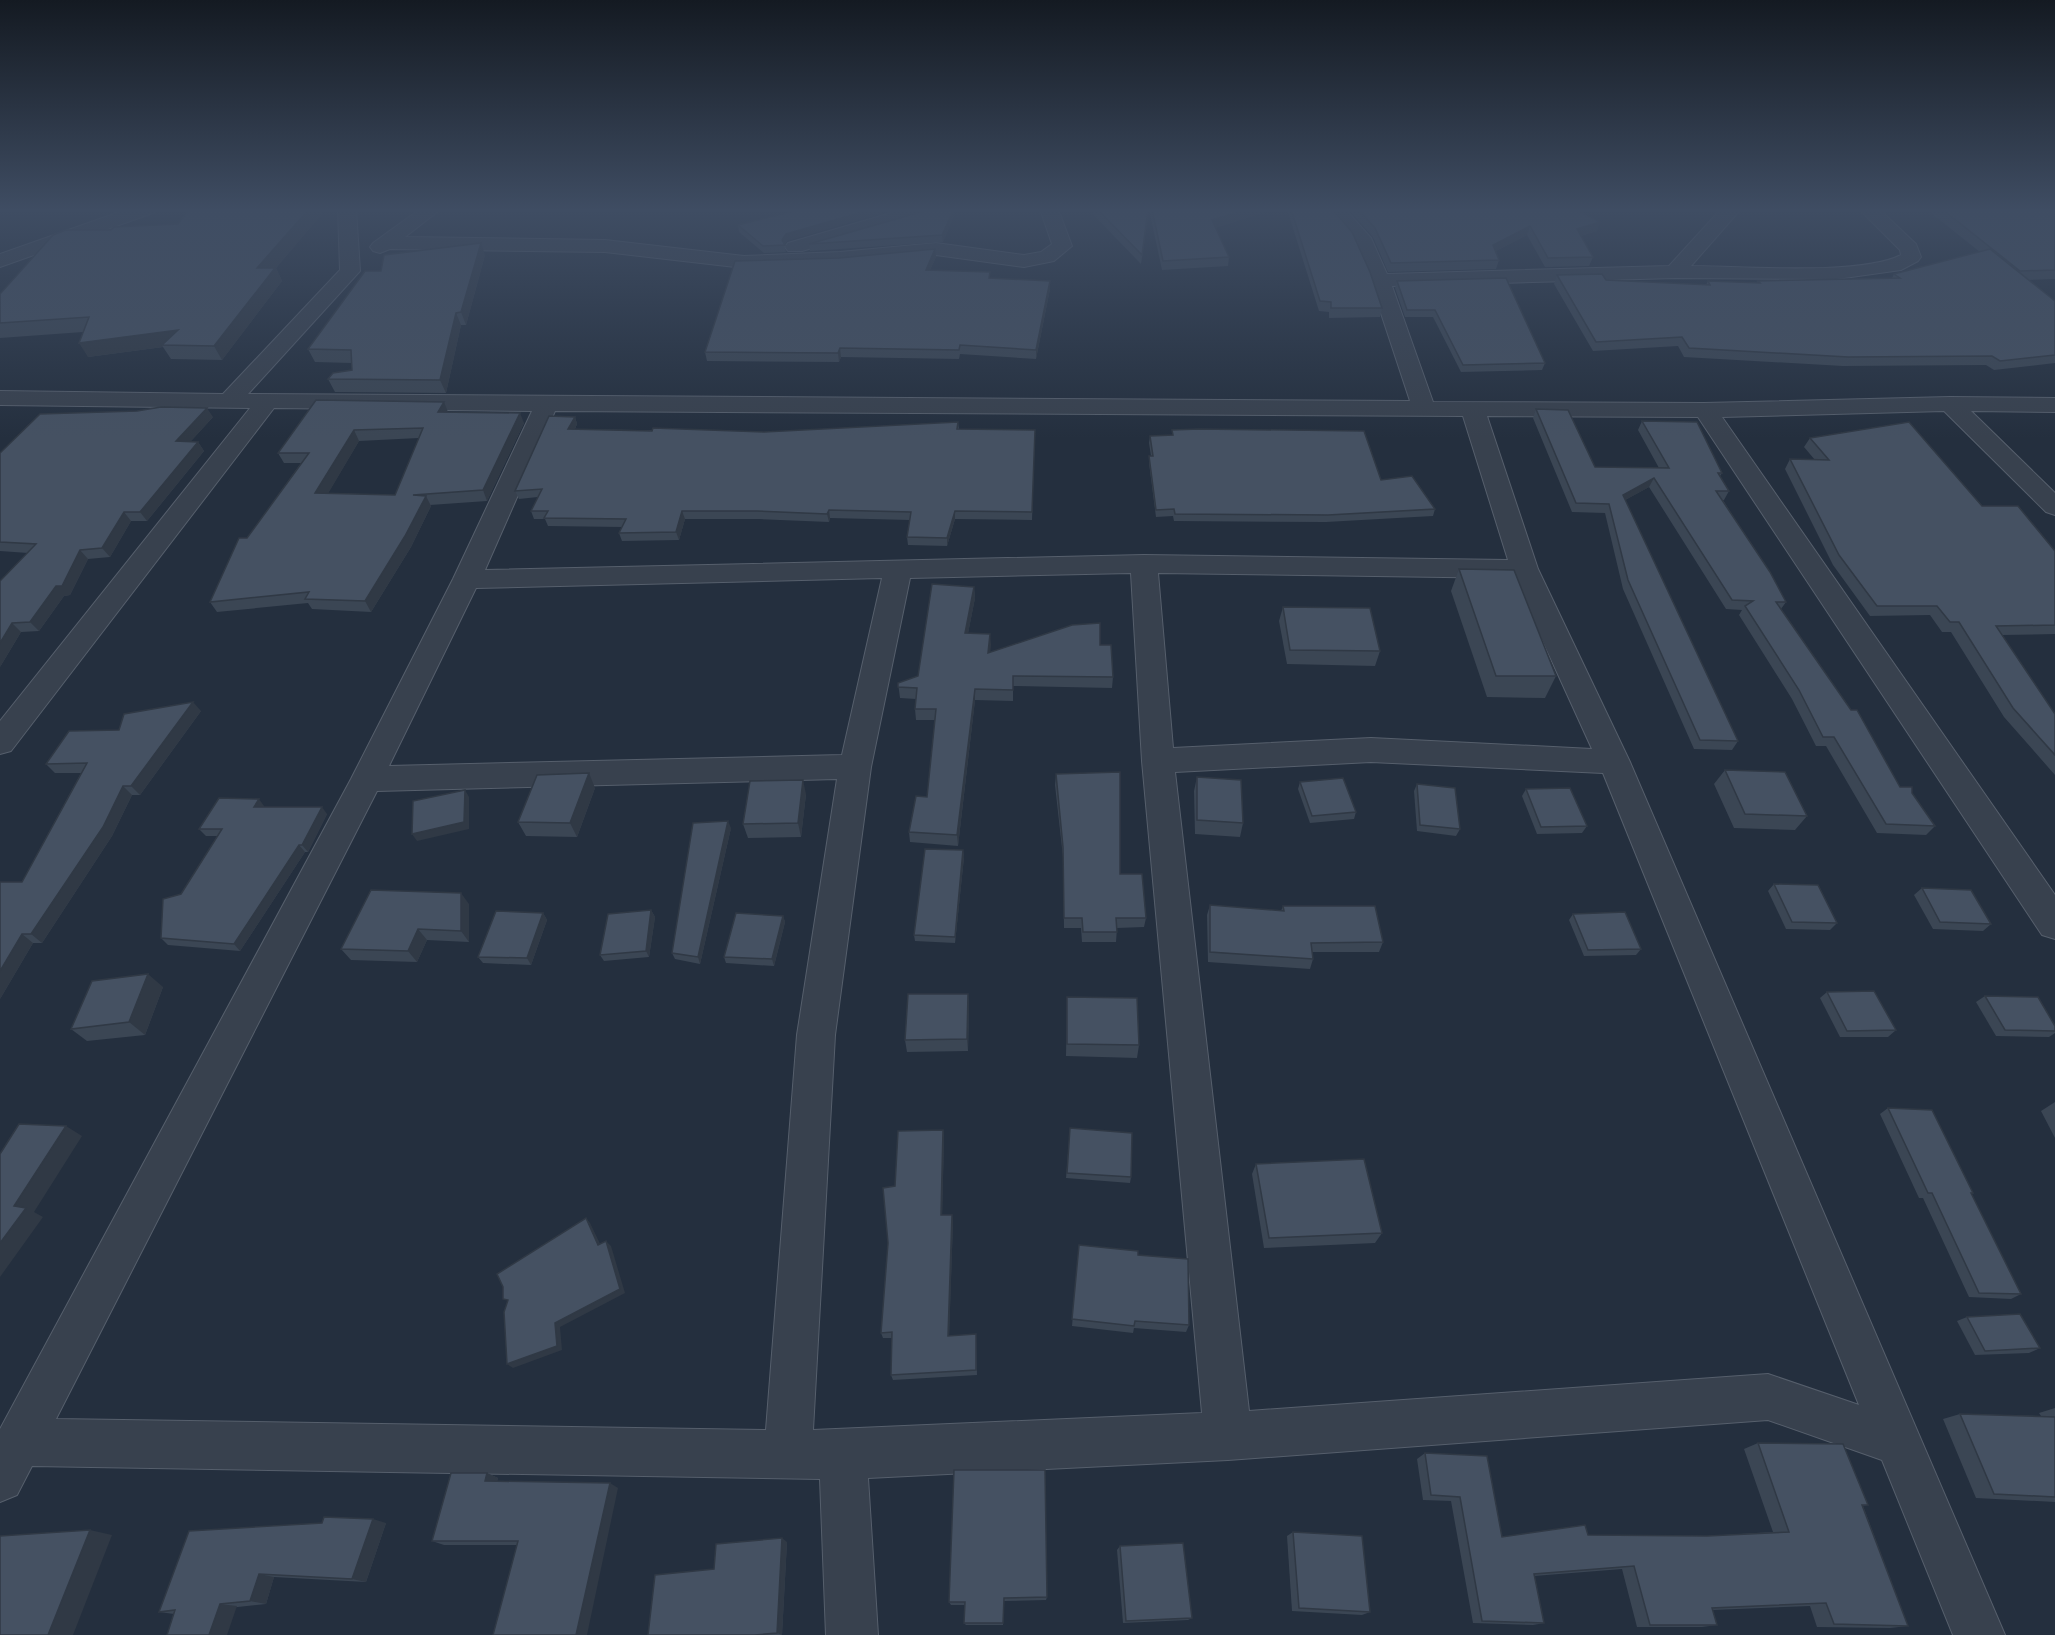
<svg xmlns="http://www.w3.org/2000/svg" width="2055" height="1635" font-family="'Alegreya Sans',sans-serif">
  <rect width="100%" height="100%" fill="#242f3e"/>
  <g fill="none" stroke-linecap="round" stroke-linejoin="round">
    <g stroke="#565f6c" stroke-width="2">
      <g id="minor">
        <polygon points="128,209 155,209 153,213 0,267 0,254"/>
        <path d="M338,209H356L360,271L248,394L1410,401L1370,280L1352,240L1325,209H1345L1371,238L1387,274L1669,266L1721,209H1741L1691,266C1741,266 1860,276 1901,255L1900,250L1859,209H1879L1916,244L1921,257L1918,261L1901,270L1837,279L1675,278L1392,286L1433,402L1704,403L1950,397L2055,398V412L1971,411L2055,493V515L2046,512L1944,411L1722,417L2055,895V939L2042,935L1698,417L1487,416L1538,569L1630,762L2005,1635H1953L1882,1460L1768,1420L1228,1460L868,1478L878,1635H826L820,1479L32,1466L17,1495L0,1502V1429L351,779L453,579L532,411L274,408L11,751L0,754V721L250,408L0,405V391L223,394L340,270ZM555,411L1463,416L1508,560L1144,555L485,570ZM1131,573L1142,761L1202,1413L813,1430L835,1035L871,767L910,578ZM1158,573L1514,578L1592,749L1371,738L1173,748ZM882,578L842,755L389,766L476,588ZM1371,762L1603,773L1859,1405L1768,1374L1249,1411L1175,772ZM837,779L797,1035L766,1430L56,1419L377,791Z"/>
        <polygon points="420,209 441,209 405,237 605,240 744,256 840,252 936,243 1024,255 1041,252 1052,244 1040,209 1058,209 1072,246 1054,261 1024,267 936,255 840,264 744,268 605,252 390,249 380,253 373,251 370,247 373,243"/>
        <polygon points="905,209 935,209 933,213 802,251 788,251 785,247 788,243"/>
      </g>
    </g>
    <use href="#minor" fill="#38414e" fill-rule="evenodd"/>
  </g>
  <g fill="#3b4654" fill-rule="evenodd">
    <polygon points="189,209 326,209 276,268 282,281 222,360 171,359 163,347 88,357 83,332 0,338 0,294 111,230 178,224"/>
    <polygon points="931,209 957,209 943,242 810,251 809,244"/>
    <polygon points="1088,209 1149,209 1141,264"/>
    <polygon points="1149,209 1275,209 1215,228 1229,257 1228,266 1162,270"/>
    <polygon points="1287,209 1332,209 1382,308 1380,317 1329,318 1329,312 1319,311"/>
    <polygon points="1348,209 1584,209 1579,211 1597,231 1581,236 1593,257 1589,266 1545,267 1527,235 1496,251 1499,260 1496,269 1388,272 1373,237"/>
    <polygon points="1926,209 2055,209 2055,279 2028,280 2055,301 2055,363 1994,370 1986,365 1843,366 1684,357 1678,346 1593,351 1554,284 1557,275 1606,280 1706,285 1708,281 1756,283 1758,281 1892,278 1894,274 1980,252"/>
    <polygon points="738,225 787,241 784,245 786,252 764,253 739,232"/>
    <polygon points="935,249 936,257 930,270 990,272 990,278 1050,281 1050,289 1036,359 960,354 959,359 841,357 839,362 707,361 705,352 839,258"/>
    <polygon points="485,255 466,325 461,325 446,393 335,392 328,379 352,370 352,363 315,362 308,349 381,271"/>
    <polygon points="1397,281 1545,363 1542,370 1461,372 1433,317 1405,317 1395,288"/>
    <path d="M316,400L448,412L524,423L487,501L430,505L431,506L411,547L371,612L312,609L308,603L217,612L210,602L247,538L301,463H284L278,453ZM419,438L395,495L328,493L359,441Z"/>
    <polygon points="1536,409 1595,467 1659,468 1638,430 1642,421 1722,473 1720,476 1729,491 1724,500 1723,500 1786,602 1781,609 1900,787 1912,793 1935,826 1926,835 1877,833 1826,746 1816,746 1792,699 1739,615 1742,610 1726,609 1649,487 1625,500 1738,741 1732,750 1694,749 1623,589 1605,513 1572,512 1533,418"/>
    <polygon points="213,417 190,442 198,442 204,451 147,521 131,521 110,557 88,559 70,595 64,596 39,631 21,632 0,667 28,553 0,551 0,453"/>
    <polygon points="575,417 577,424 575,429 764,432 958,422 959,429 1035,430 1032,520 955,519 947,546 908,545 907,537 910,520 830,518 829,522 759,519 685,519 679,540 622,541 619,533 622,527 548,526 545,519 534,519 531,511 538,497 519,499 515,491"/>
    <polygon points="1172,430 1381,480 1435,509 1433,516 1326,522 1174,521 1173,516 1156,517 1149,463 1149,456 1151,456 1149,443 1150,436 1172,435"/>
    <polygon points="1810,438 1982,506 2055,551 2055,634 2002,635 2055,714 2055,775 2004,717 1951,632 1942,632 1930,615 1870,616 1833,565 1785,469 1790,459 1815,460 1804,447"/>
    <polygon points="1459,569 1556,676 1545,698 1487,697 1451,591"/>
    <polygon points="974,587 975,598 968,633 990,634 990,652 1100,645 1113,677 1112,688 1013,686 1013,701 975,700 958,846 910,842 909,832 927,797 935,720 916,720 915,709 916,699 900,698 898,683 918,676"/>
    <polygon points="1283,607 1380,651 1375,666 1287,664 1279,621"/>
    <polygon points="201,711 140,795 132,795 112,836 42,943 33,943 0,999 22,882 81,773 55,773 46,764 119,730"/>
    <polygon points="1725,770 1807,816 1795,830 1734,828 1714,784"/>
    <polygon points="1056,774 1120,874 1146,918 1144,927 1117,928 1116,942 1082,942 1081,928 1064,928 1063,857 1055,785"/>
    <polygon points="1197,777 1243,823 1240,837 1195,834 1194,791"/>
    <polygon points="1300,782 1356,812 1354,819 1310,823 1298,789"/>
    <polygon points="1417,784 1460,829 1456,836 1417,831 1414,791"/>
    <polygon points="595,788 577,837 526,836 518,822"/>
    <polygon points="1526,789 1587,826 1582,833 1537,834 1522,796"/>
    <polygon points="806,794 801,837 748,838 743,824"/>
    <polygon points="264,806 264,807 327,814 308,852 305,852 240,951 168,945 161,938 181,894 218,836 206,836 199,829"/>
    <polygon points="731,828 700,964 675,959 672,953"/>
    <polygon points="963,850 964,857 955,943 915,941 914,935"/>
    <polygon points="1774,884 1837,923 1830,930 1786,929 1768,891"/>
    <polygon points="1922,888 1991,924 1983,931 1933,929 1914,895"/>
    <polygon points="469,904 469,942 427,940 417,962 351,960 341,949"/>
    <polygon points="1210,905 1281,911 1283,906 1383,942 1379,952 1312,952 1313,959 1310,969 1208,962 1207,915"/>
    <polygon points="651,910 655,917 649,957 604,961 600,955"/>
    <polygon points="543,913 547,920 531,965 483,963 478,957"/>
    <polygon points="1573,914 1641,949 1636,955 1584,956 1569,920"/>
    <polygon points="783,916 785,922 774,966 726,963 724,957"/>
    <polygon points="163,987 145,1035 87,1041 71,1029"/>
    <polygon points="1827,992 1896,1030 1888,1037 1840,1037 1820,998"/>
    <polygon points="968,994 969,1006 968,1051 907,1052 905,1040"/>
    <polygon points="1985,996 2055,1026 2055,1033 2049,1037 1996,1036 1976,1002"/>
    <polygon points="1067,997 1139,1045 1137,1058 1066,1056"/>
    <polygon points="2055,1102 2055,1138 2041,1111"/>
    <polygon points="1888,1108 1973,1193 1971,1194 2021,1294 2011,1299 1969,1297 1923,1198 1919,1198 1880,1114"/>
    <polygon points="1070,1128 1131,1177 1130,1183 1066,1178"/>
    <polygon points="943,1130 944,1138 942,1215 953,1221 949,1336 976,1334 977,1375 893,1380 891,1375 892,1338 883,1338 881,1333 895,1186"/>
    <polygon points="1256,1164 1382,1233 1375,1243 1264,1248 1252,1174"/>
    <polygon points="1079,1245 1189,1325 1186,1332 1134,1328 1133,1333 1072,1326"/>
    <polygon points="1967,1317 2040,1348 2029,1353 1975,1355 1957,1321"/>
    <polygon points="2055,1408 2055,1502 1976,1498 1943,1419 1960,1414 2041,1416 2039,1413"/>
    <polygon points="1758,1443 1868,1505 1863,1506 1908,1626 1890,1628 1817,1627 1810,1606 1712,1610 1717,1625 1702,1627 1637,1627 1622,1569 1534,1576 1544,1623 1533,1625 1473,1623 1451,1501 1423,1500 1417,1459 1425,1453 1502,1537 1588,1535 1707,1536 1773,1532 1744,1449"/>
    <polygon points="954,1470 1047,1597 1046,1600 1004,1601 1003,1625 966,1625 964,1623 965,1605 951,1605 949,1602"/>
    <polygon points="487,1473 498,1478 497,1481 618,1488 517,1545 444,1545 432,1541"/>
    <polygon points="386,1523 366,1582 274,1577 266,1604 174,1614 159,1612"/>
    <polygon points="1293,1532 1370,1612 1362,1615 1292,1611 1287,1536"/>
    <polygon points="787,1542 782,1635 648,1635 714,1569"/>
    <polygon points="1120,1546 1192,1618 1188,1620 1123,1623 1117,1550"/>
  </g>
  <g fill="#303945">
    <polygon points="309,209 326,209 276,268 282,281 222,360 214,346 257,268"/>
    <polygon points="873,209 896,209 787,241 784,245 782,240 786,234"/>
    <polygon points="954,209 957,209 943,242 942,235"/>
    <polygon points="1248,209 1275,209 1211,229 1212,220"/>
    <polygon points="1600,222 1597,231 1573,238 1577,229"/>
    <polygon points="1530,226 1527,235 1490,254 1493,245"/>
    <polygon points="481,243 485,255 466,325 461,312"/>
    <polygon points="935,249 936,257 926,279 926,270"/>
    <polygon points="1050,281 1050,289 1036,359 1036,350"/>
    <polygon points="456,313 461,325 446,393 440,380"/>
    <polygon points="178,330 162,345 163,347 88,357 79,343"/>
    <polygon points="840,348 841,357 839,362 838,353"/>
    <polygon points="444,402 448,412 438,412"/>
    <polygon points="207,408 213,417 182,451 176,441"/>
    <polygon points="520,413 524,423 487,501 483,490"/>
    <polygon points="575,417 577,424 571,437 568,429"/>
    <polygon points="354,430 359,441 322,504 315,493"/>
    <polygon points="198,442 204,451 147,521 140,512"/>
    <polygon points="1654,478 1649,487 1618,504 1623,495"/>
    <polygon points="426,496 431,506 411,547 371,612 365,601"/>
    <polygon points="829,510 830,518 829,522 827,514"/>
    <polygon points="682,511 685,519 679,540 676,532"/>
    <polygon points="955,511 955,519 947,546 947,538"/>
    <polygon points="124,512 131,521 110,557 102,548"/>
    <polygon points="80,550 88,559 70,595 64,596 39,631 30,622"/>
    <polygon points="974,587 975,598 966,644 965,633"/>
    <polygon points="12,623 21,632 0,667 0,643"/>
    <polygon points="990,634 991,645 989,664 988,653"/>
    <polygon points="975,689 975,700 958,846 957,835"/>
    <polygon points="193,702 201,711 140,795 131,786"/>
    <polygon points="589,773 595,788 577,837 570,823"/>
    <polygon points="803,780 806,794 801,837 798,823"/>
    <polygon points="123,786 132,795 112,836 42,943 31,934"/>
    <polygon points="465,790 469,797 469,829 417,841 412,834"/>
    <polygon points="259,799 264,806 259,814 254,807"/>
    <polygon points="322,807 327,814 308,852 302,845"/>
    <polygon points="728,821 731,828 700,964 698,957"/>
    <polygon points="299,845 305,852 240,951 234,944"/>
    <polygon points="963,850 964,857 955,943 955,937"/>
    <polygon points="461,893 469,904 469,942 461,931"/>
    <polygon points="651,910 655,917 649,957 646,951"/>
    <polygon points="543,913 547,920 531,965 527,958"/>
    <polygon points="783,916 785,922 774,966 772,959"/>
    <polygon points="418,929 427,940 417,962 408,951"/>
    <polygon points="22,934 33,943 0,999 0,971"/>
    <polygon points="148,974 163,987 145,1035 129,1022"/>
    <polygon points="968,994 969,1006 968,1051 967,1039"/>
    <polygon points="66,1126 82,1136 34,1212 43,1217 0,1277 0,1243 14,1206"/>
    <polygon points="943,1130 944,1138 942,1222 941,1215"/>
    <polygon points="952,1215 953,1221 949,1341 948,1336"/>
    <polygon points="586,1218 590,1223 603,1250 598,1245"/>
    <polygon points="606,1241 611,1246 625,1293 560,1327 562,1350 513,1368 507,1364 555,1323"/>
    <polygon points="487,1473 498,1478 496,1486 485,1481"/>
    <polygon points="610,1483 618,1488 587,1635 576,1635"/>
    <polygon points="373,1519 386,1523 366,1582 352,1579"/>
    <polygon points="90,1530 112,1535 73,1635 48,1635"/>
    <polygon points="782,1538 787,1542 782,1635 777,1633"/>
    <polygon points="259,1574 274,1577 266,1604 250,1601"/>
    <polygon points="220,1604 237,1606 227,1635 209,1635"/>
  </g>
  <g fill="#455162" stroke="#303945" stroke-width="1.5" fill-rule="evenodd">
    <polygon points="189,209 309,209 257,268 275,268 214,346 162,345 178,330 79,343 89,317 0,323 0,294 53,235 66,230 111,230 114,227 178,224"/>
    <polygon points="803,209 873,209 786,234 782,240 785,245 763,246 738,225"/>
    <polygon points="931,209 954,209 942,235 809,244"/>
    <polygon points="1097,209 1148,209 1142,255"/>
    <polygon points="1152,209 1248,209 1212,220 1229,257 1163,261"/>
    <polygon points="1291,209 1332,209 1352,232 1370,272 1382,308 1331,308 1331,302 1320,301"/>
    <polygon points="1358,209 1576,209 1600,222 1577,229 1593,257 1548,258 1530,226 1493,245 1499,260 1391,263 1375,228"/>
    <polygon points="1942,209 2055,209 2055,270 2020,271"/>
    <polygon points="481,243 461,312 456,313 440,380 328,379 333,373 352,370 351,350 308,349 365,271 381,271 384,255"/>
    <polygon points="935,249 926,270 990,272 989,278 1050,281 1036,350 960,345 959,350 840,348 838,353 705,352 735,261 839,258"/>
    <polygon points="1990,249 2055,301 2055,355 2000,361 1992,356 1848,357 1689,348 1682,337 1596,342 1557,275 1602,274 1606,280 1710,285 1708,281 1760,283 1758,281 1900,278 1894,274"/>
    <polygon points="1506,278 1545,363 1463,365 1435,310 1407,310 1397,281"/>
    <path d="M316,400L444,402L438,412L520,413L483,490L413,495L426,496L405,536L365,601L305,599L309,592L210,602L239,538H247L309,453H278ZM423,428L395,495L315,493L354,430Z"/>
    <polygon points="161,407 207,408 176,441 198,442 140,512 124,512 102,548 80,550 62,586 56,586 30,622 12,623 0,643 0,581 36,544 0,542 0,453 40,414 137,411"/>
    <polygon points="1536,409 1568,410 1595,467 1669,468 1642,421 1697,422 1722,473 1718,473 1729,491 1716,491 1770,572 1786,602 1776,602 1851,710 1857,710 1900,787 1912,787 1912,793 1935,826 1886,824 1834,737 1823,737 1799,690 1745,606 1753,601 1732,600 1654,478 1623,495 1738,741 1700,740 1628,580 1609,504 1576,503"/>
    <polygon points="549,416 575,417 568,429 652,431 653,428 764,432 958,422 957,429 1035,430 1032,512 955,511 947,538 907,537 911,512 829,510 827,514 757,511 682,511 676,532 619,533 626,519 544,518 548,511 531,511 542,489 515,491"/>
    <polygon points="1909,422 1982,506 2018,506 2055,551 2055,625 1996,626 2055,714 2055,755 2013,708 1959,622 1950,622 1937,606 1877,606 1839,555 1790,459 1829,460 1810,438"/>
    <polygon points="1199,429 1364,431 1381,480 1412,476 1435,509 1328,515 1175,514 1174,509 1156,510 1149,456 1153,456 1150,436 1173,435 1172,430"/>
    <polygon points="1459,569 1514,570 1556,676 1496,676"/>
    <polygon points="932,584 974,587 965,633 990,634 988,653 1072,625 1100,623 1100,645 1111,645 1113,677 1013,676 1013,690 975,689 957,835 909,832 916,796 927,797 936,709 915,709 917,688 898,687 898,683 918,676"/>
    <polygon points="1283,607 1370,608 1380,651 1290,650"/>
    <polygon points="193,702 131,786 123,786 103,827 31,934 22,934 0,971 0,882 22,882 87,763 46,764 69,731 119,730 124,714"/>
    <polygon points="1725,770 1785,772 1807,816 1745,814"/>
    <polygon points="1120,772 1120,874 1142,874 1146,918 1116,918 1117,932 1083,932 1082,918 1064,918 1063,847 1056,774"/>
    <polygon points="589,773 570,823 518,822 537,775"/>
    <polygon points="1197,777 1241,780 1243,823 1197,820"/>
    <polygon points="1343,778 1356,812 1312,816 1300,782"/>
    <polygon points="803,780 798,823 743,824 750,781"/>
    <polygon points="1417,784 1455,788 1460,829 1420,825"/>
    <polygon points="1570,788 1587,826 1541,827 1526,789"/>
    <polygon points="465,790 464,822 412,834 413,801"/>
    <polygon points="219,798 259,799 254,807 322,807 302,845 299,845 234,944 161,938 163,899 181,894 222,829 199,829"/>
    <polygon points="728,821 698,957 672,953 693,823"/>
    <polygon points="925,849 963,850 955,937 914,935"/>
    <polygon points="1774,884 1818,885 1837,923 1792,922"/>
    <polygon points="1922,888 1971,890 1991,924 1940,922"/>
    <polygon points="371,890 461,893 461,931 418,929 408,951 341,949"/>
    <polygon points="1210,905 1284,911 1283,906 1375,906 1383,942 1311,943 1313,959 1210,952"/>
    <polygon points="651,910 646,951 600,955 608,914"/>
    <polygon points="496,911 543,913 527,958 478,957"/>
    <polygon points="1625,912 1641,949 1588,950 1573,914"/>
    <polygon points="736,913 783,916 772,959 724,957"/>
    <polygon points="148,974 129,1022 71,1029 92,981"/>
    <polygon points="1874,991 1896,1030 1847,1031 1827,992"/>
    <polygon points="908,994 968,994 967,1039 905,1040"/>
    <polygon points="1985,996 2038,997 2055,1026 2055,1031 2005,1030"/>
    <polygon points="1067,997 1137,998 1139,1045 1067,1044"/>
    <polygon points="1888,1108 1932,1110 1973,1193 1971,1193 2021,1294 1979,1293 1932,1193 1928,1193"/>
    <polygon points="19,1124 66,1126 14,1206 26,1208 0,1243 0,1154"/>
    <polygon points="1070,1128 1132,1133 1131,1177 1067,1173"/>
    <polygon points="943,1130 941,1215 952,1215 948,1336 976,1334 976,1370 891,1375 892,1332 881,1333 888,1243 883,1188 895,1186 898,1131"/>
    <polygon points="1364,1159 1382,1233 1269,1238 1256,1164"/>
    <polygon points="586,1218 598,1245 606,1241 620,1289 555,1323 557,1346 507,1364 504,1312 508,1300 503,1299 503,1287 497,1274"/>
    <polygon points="1079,1245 1138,1251 1138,1255 1188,1259 1189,1325 1135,1321 1134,1326 1072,1319"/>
    <polygon points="2020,1314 2040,1348 1985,1351 1967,1317"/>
    <polygon points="1960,1414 2055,1417 2055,1497 1994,1494"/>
    <polygon points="1758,1443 1843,1444 1868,1505 1862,1505 1908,1626 1834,1624 1826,1603 1712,1608 1717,1625 1650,1625 1634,1566 1534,1574 1544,1623 1482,1621 1460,1497 1431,1495 1425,1453 1487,1456 1502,1537 1585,1525 1588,1535 1707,1536 1789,1532"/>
    <polygon points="954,1470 1045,1470 1047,1597 1004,1598 1003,1623 964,1623 965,1602 949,1602"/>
    <polygon points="451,1473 487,1473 485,1481 610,1483 576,1635 493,1635 518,1541 432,1541"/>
    <polygon points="324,1517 373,1519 352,1579 259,1574 250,1601 220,1604 209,1635 167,1635 175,1610 159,1612 189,1531 322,1523"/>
    <polygon points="90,1530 48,1635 0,1635 0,1536"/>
    <polygon points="1293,1532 1362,1536 1370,1612 1299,1608"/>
    <polygon points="782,1538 777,1633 755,1635 648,1635 655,1575 714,1569 716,1544"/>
    <polygon points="1183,1543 1192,1618 1126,1621 1120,1546"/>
  </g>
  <linearGradient id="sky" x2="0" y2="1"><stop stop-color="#141a22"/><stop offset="0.48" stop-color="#3f4d63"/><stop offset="1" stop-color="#3f4d63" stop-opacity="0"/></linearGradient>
  <rect width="2055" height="438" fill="url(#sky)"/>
</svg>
